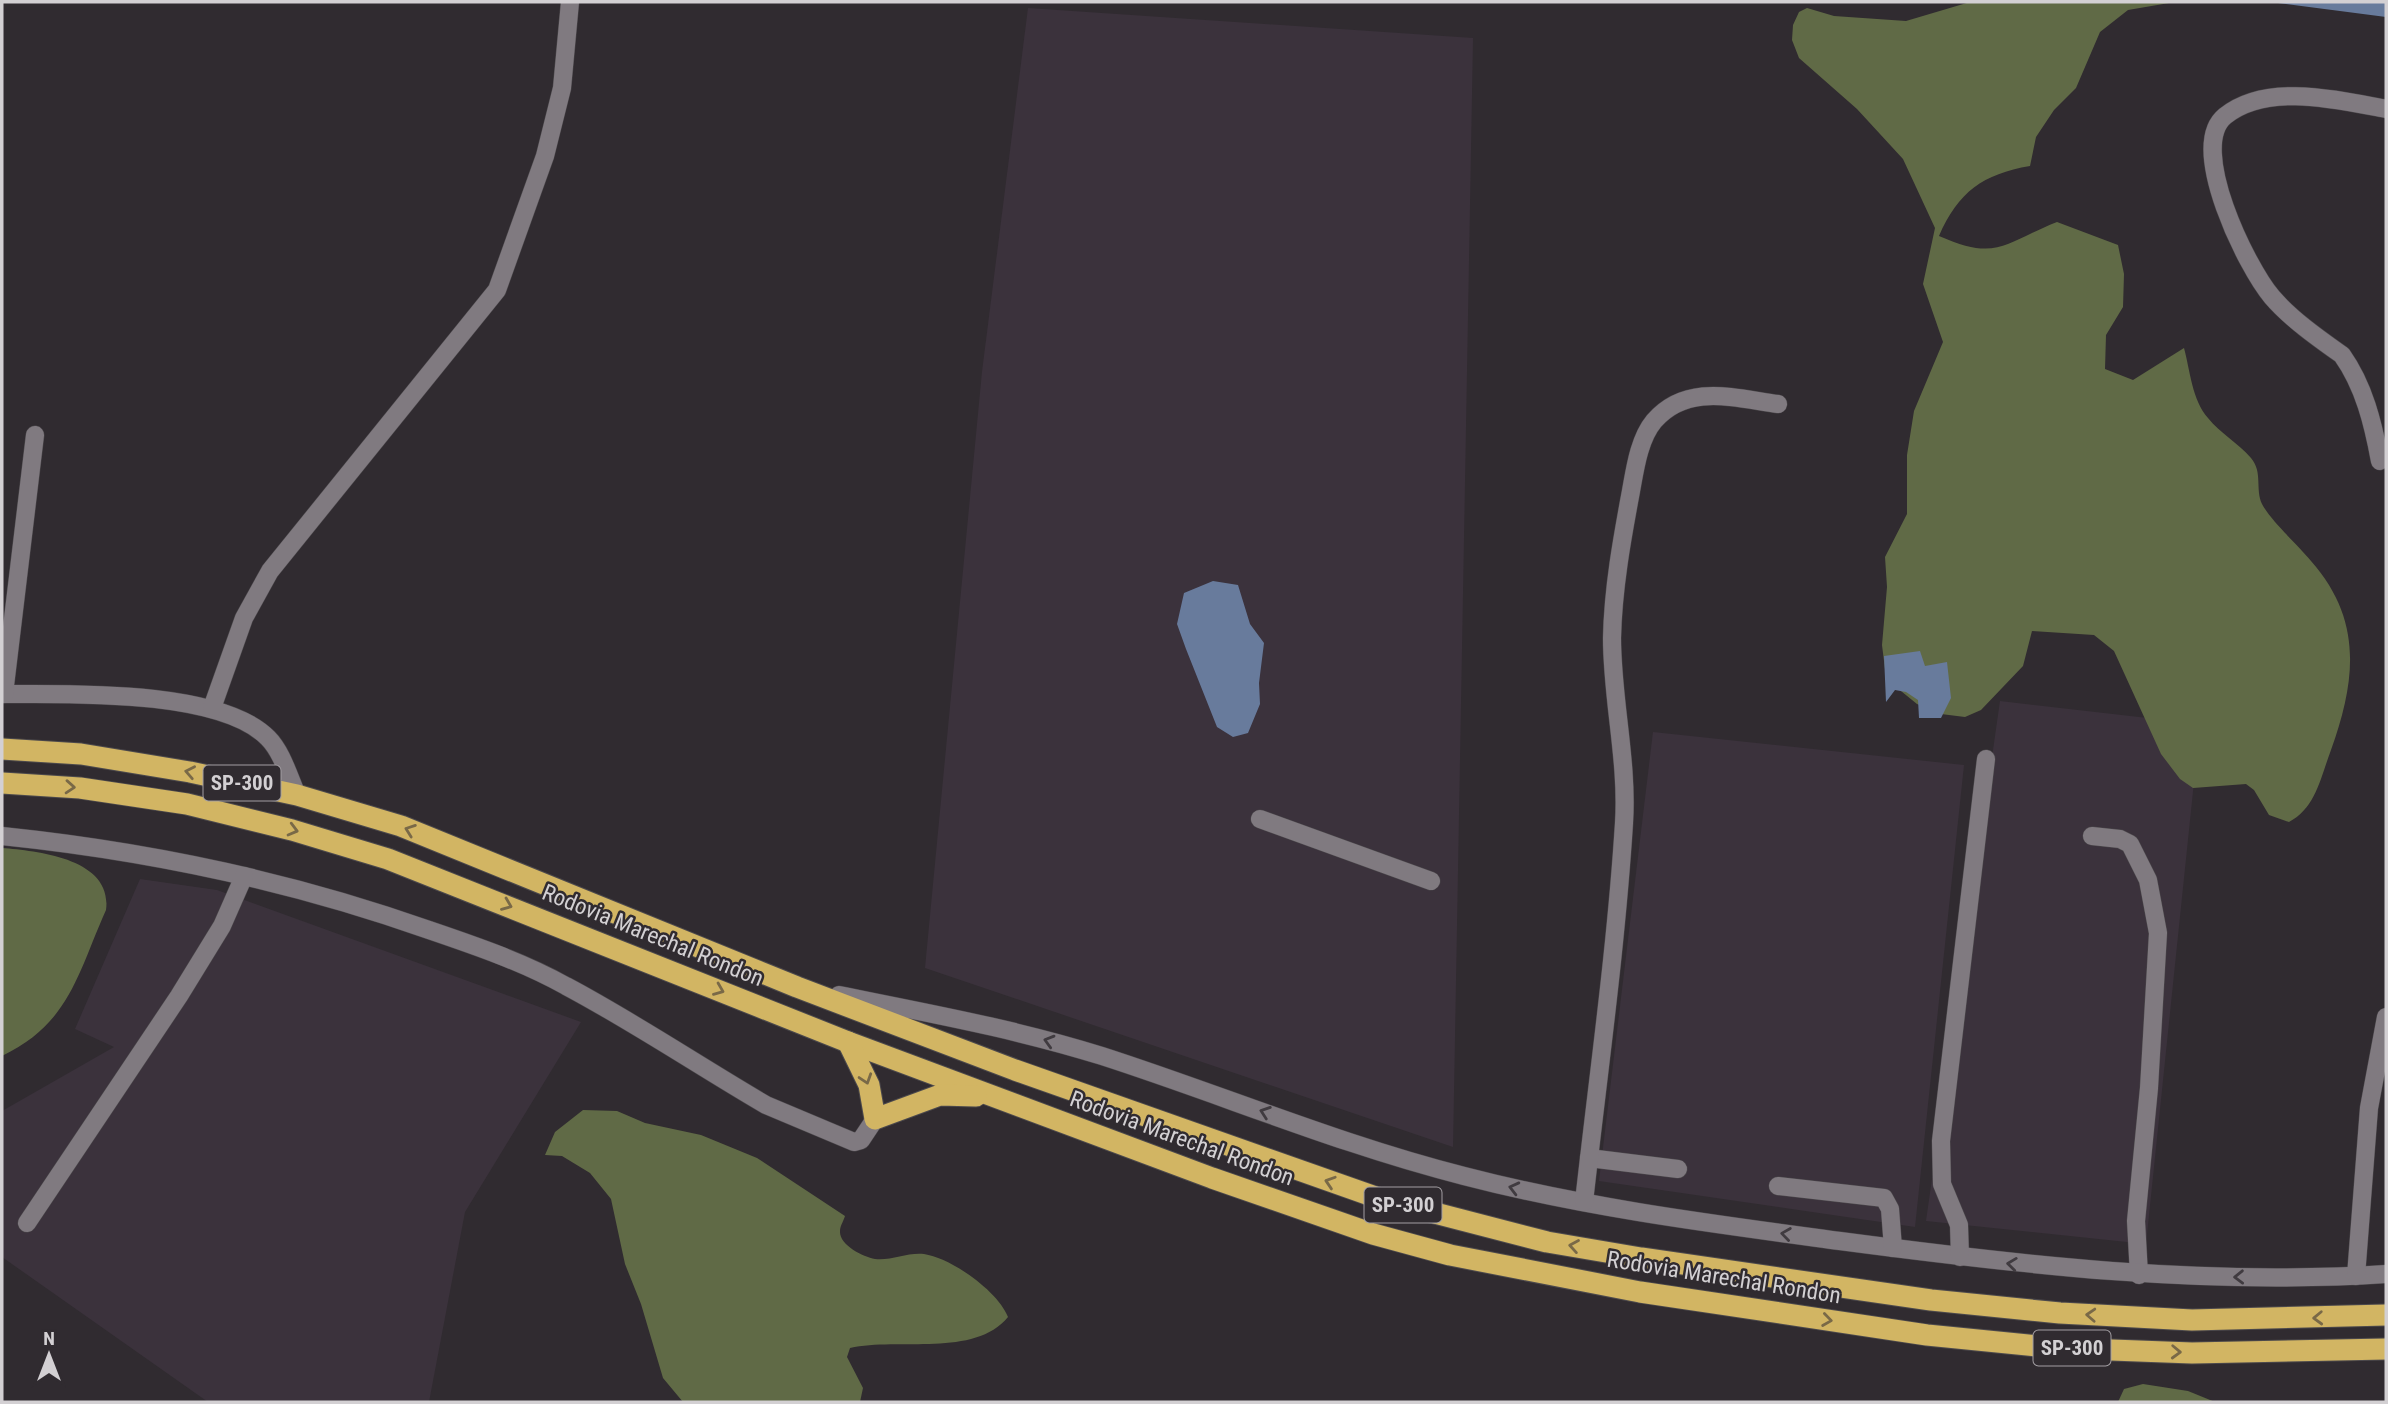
<svg xmlns="http://www.w3.org/2000/svg" width="2388" height="1404" font-family="'Roboto Condensed',sans-serif">
  <rect width="100%" height="100%" fill="#302b30"/>
  <g fill="#3b323c">
    <polygon points="1028,8 1473,38 1453,1147 925,968 982,372"/>
    <polygon points="2000,701 2200,724 2146,1244 1926,1221"/>
    <polygon points="1653,732 1964,765 1915,1227 1599,1181"/>
    <polygon points="140,879 217,890 581,1022 465,1212 429,1402 208,1402 2,1257 2,1111 114,1047 75,1029"/>
  </g>
  <g fill="#606a46">
    <path d="M1970,2H2175L2128,10L2100,32L2076,88L2054,110L2036,137L2030,166C1983,174 1958,192 1939,236C1998,262 2004,243 2057,222L2118,245L2124,274L2123,307L2106,335L2105,369L2133,380L2184,348C2190,370 2192,400 2208,418C2220,433 2238,443 2251,458C2263,472 2255,489 2262,504C2271,521 2298,545 2311,561C2363,620 2356,680 2331,750C2321,776 2316,808 2289,822L2269,815L2254,790L2246,784L2193,788L2180,779L2161,754L2114,651L2094,635L2032,631L2023,666L1981,710L1965,717L1941,714L1917,704L1896,687L1885,669L1882,645L1887,587L1885,557L1907,514V455L1914,411L1943,342L1923,284L1935,228L1903,159L1857,109L1799,58L1792,40L1793,25L1799,12L1807,8L1834,16L1906,21Z"/>
    <path d="M2,848C39,851 113,859 106,910C77,975 70,1023 2,1056Z"/>
    <path d="M583,1110L617,1111L645,1123L701,1135L757,1158L845,1216C844,1220 840,1226 840,1231C839,1245 863,1257 875,1259C891,1261 908,1252 924,1254C951,1258 998,1291 1008,1317C974,1358 899,1337 850,1348L847,1357L863,1388L860,1402H683L663,1378L641,1304L625,1264L611,1199L590,1173L562,1156L545,1155L555,1132Z"/>
    <polygon points="2143,1384 2188,1391 2215,1402 2118,1402 2124,1389"/>
  </g>
  <g fill="#687b9c">
    <polygon points="2270,2 2386,2 2386,17"/>
    <polygon points="1213,581 1238,585 1250,624 1264,643 1259,683 1260,704 1248,733 1233,737 1217,727 1186,649 1177,624 1184,593"/>
    <polygon points="1920,651 1925,666 1947,662 1951,698 1941,718 1919,718 1918,700 1906,692 1895,690 1886,702 1884,656"/>
  </g>
  <g fill="none" stroke-linecap="round" stroke-linejoin="round">
    <g stroke="#4c494c" stroke-width="19">
      <g id="minor">
        <path d="M2380,461C2373,423 2364,386 2342,355C2318,338 2291,319 2272,297C2247,268 2187,147 2225,116C2267,82 2338,100 2386,109"/>
        <path d="M2,694C68,694 220,689 268,738C282,752 289,777 297,795"/>
        <polyline points="4,694 35,435"/>
        <polyline points="212,708 244,618 270,571 497,290 545,156 562,88 570,2"/>
        <polyline points="1260,819 1431,881"/>
        <path d="M2,836C147,851 291,881 429,930C476,946 523,962 566,986C634,1022 699,1066 766,1105L854,1142L861,1140L875,1119"/>
        <polyline points="2092,836 2120,839 2130,844 2148,880 2158,933 2149,1088 2136,1221 2139,1275"/>
        <path d="M839,995C927,1013 1016,1029 1102,1056C1223,1095 1341,1145 1464,1176C1587,1208 1714,1224 1840,1241C2022,1265 2202,1286 2386,1274"/>
        <polyline points="1589,1158 1678,1169"/>
        <polyline points="1778,1186 1884,1198 1890,1209 1893,1248"/>
        <path d="M1584,1202C1598,1076 1616,950 1624,823C1628,761 1612,700 1612,638C1613,589 1622,539 1631,491C1635,469 1639,439 1654,421C1687,383 1734,398 1778,404"/>
        <polyline points="27,1223 179,996 222,926 244,876"/>
        <polyline points="1960,1257 1959,1225 1942,1184 1941,1141 1986,759"/>
        <polyline points="2356,1276 2369,1108 2386,1017"/>
      </g>
    </g>
    <g stroke="#4c494c" stroke-width="23">
      <g id="highway">
        <polyline points="2,749 81,754 190,772 297,795 401,826 797,987 1015,1070 1381,1199 1547,1242 1641,1258 1931,1300 2060,1313 2192,1320 2386,1315"/>
        <polyline points="2,783 80,788 187,804 292,830 388,859 848,1042 1212,1178 1373,1234 1450,1255 1640,1292 1927,1335 2058,1348 2192,1353 2386,1349"/>
        <polyline points="848,1042 869,1085 875,1119 940,1095 976,1096"/>
      </g>
    </g>
    <use href="#minor" stroke="#807a80" stroke-width="18"/>
    <use href="#highway" stroke="#d2b563" stroke-width="21"/>
  </g>
  <defs><path id="oneway-chevron" d="M-2-3.5L2.5 0L-2 3.5" fill="none" stroke-width="1.6" stroke-linecap="round" stroke-linejoin="round" transform="scale(1.75)"/></defs>
  <g stroke="#796947">
    <use href="#oneway-chevron" transform="translate(190 772) rotate(-169)"/>
    <use href="#oneway-chevron" transform="translate(70 787) rotate(4)"/>
    <use href="#oneway-chevron" transform="translate(293 830) rotate(15)"/>
    <use href="#oneway-chevron" transform="translate(410 830) rotate(-160)"/>
    <use href="#oneway-chevron" transform="translate(507 905) rotate(22)"/>
    <use href="#oneway-chevron" transform="translate(719 990) rotate(22)"/>
    <use href="#oneway-chevron" transform="translate(866 1079) rotate(72)"/>
    <use href="#oneway-chevron" transform="translate(1330 1182) rotate(-162)"/>
    <use href="#oneway-chevron" transform="translate(1574 1246) rotate(-170)"/>
    <use href="#oneway-chevron" transform="translate(2091 1315) rotate(-177)"/>
    <use href="#oneway-chevron" transform="translate(2318 1318) rotate(178)"/>
    <use href="#oneway-chevron" transform="translate(1827 1320) rotate(8)"/>
    <use href="#oneway-chevron" transform="translate(2176 1352) rotate(2)"/>
  </g>
  <g stroke="#403b40">
    <use href="#oneway-chevron" transform="translate(1049 1041) rotate(-164)"/>
    <use href="#oneway-chevron" transform="translate(1265 1112) rotate(-161)"/>
    <use href="#oneway-chevron" transform="translate(1514 1188) rotate(-166)"/>
    <use href="#oneway-chevron" transform="translate(1786 1234) rotate(-172)"/>
    <use href="#oneway-chevron" transform="translate(2012 1264) rotate(-173)"/>
    <use href="#oneway-chevron" transform="translate(2239 1277) rotate(179)"/>
  </g>
  <g text-anchor="middle" stroke-width="5" stroke-linejoin="round" paint-order="stroke">
    <g fill="#302b30" stroke="#a29ea2" stroke-width="2">
      <rect x="203.5" y="765.5" width="77" height="35" rx="5"/>
      <rect x="1364.5" y="1187.5" width="77" height="35" rx="5"/>
      <rect x="2033.5" y="1330.5" width="77" height="35" rx="5"/>
    </g>
    <g font-size="21" font-weight="bold" fill="#d3d0d3">
      <text x="242" y="790">SP-300</text>
      <text x="1403" y="1212">SP-300</text>
      <text x="2072" y="1355">SP-300</text>
    </g>
    <g font-size="23" fill="#d3d0d3" stroke="#302b30">
      <text transform="translate(653 935) rotate(22)" y="8">Rodovia Marechal Rondon</text>
      <text transform="translate(1182 1138) rotate(20)" y="8">Rodovia Marechal Rondon</text>
      <text transform="translate(1724 1277) rotate(9)" y="8">Rodovia Marechal Rondon</text>
    </g>
  </g>
  <rect width="2388" height="1404" fill="none" stroke="#d3d0d3" stroke-width="7"/>
  <g transform="translate(49 1355)" stroke="#302b30" stroke-width="5" paint-order="stroke">
  <path d="M0-5L12 26L0 18L-12 26Z" fill="#d3d0d3"/>
  <text y="-10" font-size="19" font-weight="bold" text-anchor="middle" fill="#d3d0d3">N</text>
  </g>
</svg>
